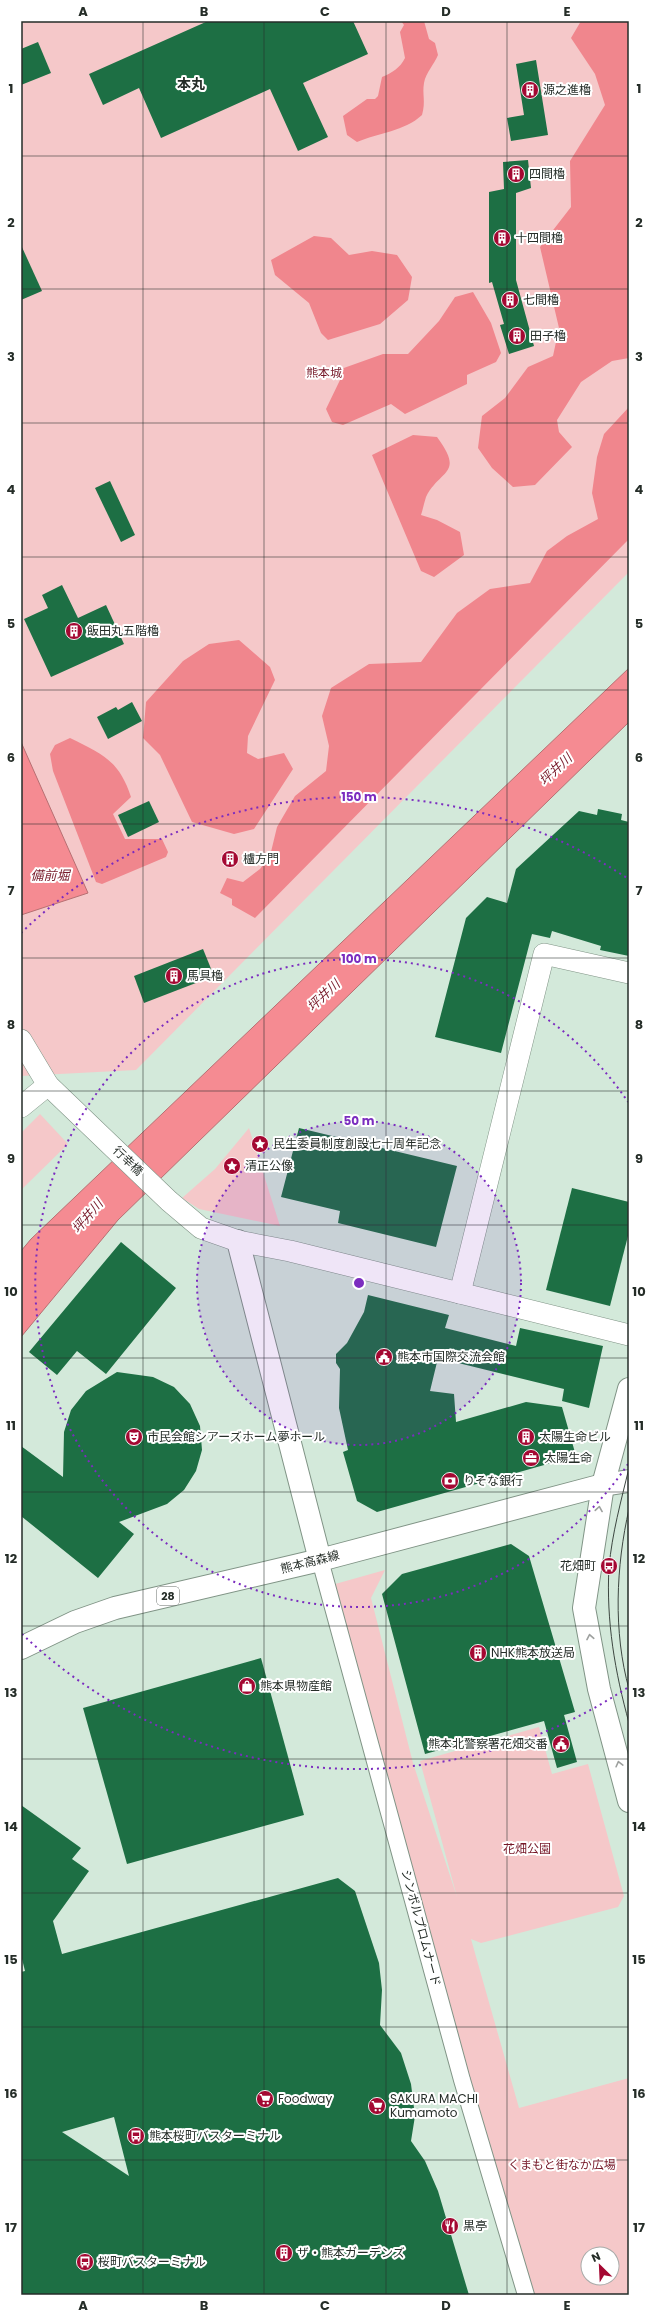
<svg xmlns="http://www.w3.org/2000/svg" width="650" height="2316" font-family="Poppins,'Noto Sans JP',sans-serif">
  <rect width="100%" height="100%" fill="#d3e9da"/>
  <g fill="#f5c8c9" fill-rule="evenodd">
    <polygon points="21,21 629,21 629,572 136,1070 21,1076"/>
    <polygon points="40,1114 68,1144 21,1190 21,1133"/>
    <polygon points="249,1128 280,1226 199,1209 182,1198 215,1169"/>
    <path d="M385,1570L371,1598L413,1763L457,1897L420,1761L539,1727L552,1774L588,1764L624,1896L618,1907L481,1943L471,1939L519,2108L629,2078V2292L623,2295H534L478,2118L328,1586ZM588,2254H612V2278H588Z"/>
  </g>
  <g fill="#f0868d">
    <path d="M401,21H424L429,39L435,43L438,55C434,65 426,72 424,83C422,94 426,102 422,115C405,131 378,133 357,142L347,135L343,116L367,99H375L378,96L382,77C392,73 400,68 405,58L400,32L404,25Z"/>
    <polygon points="581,21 629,21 629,358 612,361 581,382 557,420 559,432 572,447 535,485 513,487 492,468 478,448 482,416 505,398 528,367 553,356 559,328 540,247 571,207 570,161 605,105 595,74 571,38"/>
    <polygon points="314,236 331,238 349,255 372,251 397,255 412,277 408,300 380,324 328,340 321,333 309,303 275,275 271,260"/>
    <polygon points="473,292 491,323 501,353 496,362 467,375 467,384 405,414 391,404 343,425 332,422 326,409 340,380 341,369 383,354 408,354 439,321 455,297"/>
    <polygon points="629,407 629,539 255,918 232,905 232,899 220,893 227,878 243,882 260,869 270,856 277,827 295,796 326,771 329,746 322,716 331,688 369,664 421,662 457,613 490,589 530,583 547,551 567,536 598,519 592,493 597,457 604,434"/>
    <path d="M413,435L437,437C465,475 440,469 426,497C424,503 423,509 421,515L437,520L460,532L464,555L434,577L421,571L372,455Z"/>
    <polygon points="239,640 270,667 275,680 248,736 247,753 258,759 284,753 293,769 254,829 234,834 192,822 160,755 143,738 146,702 183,661 209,644"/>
    <path d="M70,738C102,754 119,760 131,797L113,814L125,839H162L168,852L166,857L102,884L96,882L53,771L50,754L55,745Z"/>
  </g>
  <g fill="#f58b92" stroke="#b76f72">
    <polygon points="629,668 629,722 118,1220 21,1337 21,1251 31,1239"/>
    <polygon points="21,742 88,893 21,915"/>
  </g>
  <g fill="#1d6f44" fill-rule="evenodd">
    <polygon points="208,21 353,21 368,54 303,83 328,137 298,151 270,89 161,138 139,88 103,105 89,74"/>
    <polygon points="38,42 51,73 21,85 21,49"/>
    <polygon points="536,60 548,135 511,141 507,118 524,115 516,64"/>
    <polygon points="528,160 531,188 516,193 516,280 534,346 509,354 500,325 504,324 492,282 489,283 489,192 504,189 503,162"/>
    <polygon points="21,245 42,291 21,300"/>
    <polygon points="110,481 135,535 121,542 95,488"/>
    <polygon points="62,585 78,618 106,605 124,644 51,677 24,619 48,608 42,595"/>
    <polygon points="132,702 142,721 108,739 97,717 116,707 118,710"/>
    <polygon points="149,801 159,822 128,837 118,815"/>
    <polygon points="598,809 622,814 621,820 629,822 629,956 600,950 601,946 552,931 550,938 532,934 501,1053 435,1037 466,918 487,897 507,903 516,869 579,811 597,815"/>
    <polygon points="203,949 214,976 144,1003 134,976"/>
    <polygon points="299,1128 457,1166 436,1247 338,1223 340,1211 281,1197"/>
    <polygon points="572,1188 629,1202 629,1232 610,1306 546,1290"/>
    <polygon points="121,1242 176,1288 106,1374 77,1351 57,1375 29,1352"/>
    <polygon points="368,1295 449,1315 445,1328 516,1346 520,1328 603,1346 589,1408 562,1401 564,1389 438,1358 430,1391 454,1394 456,1422 526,1402 562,1407 576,1456 377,1512 357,1501 343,1452 348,1450 339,1408 340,1369 336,1363 336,1354 347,1343 364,1312"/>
    <polygon points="117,1372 153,1377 174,1387 190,1404 200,1426 202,1450 196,1471 184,1490 167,1504 119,1522 134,1534 98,1578 21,1516 21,1446 63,1477 64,1432 71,1410 86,1391"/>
    <polygon points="511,1544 529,1556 575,1712 564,1715 577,1762 557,1768 544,1721 425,1754 382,1594 402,1574"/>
    <polygon points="261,1658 304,1815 127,1864 83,1708"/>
    <path d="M21,1805L81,1848L72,1859L89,1871L53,1921L62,1954L338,1878L355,1891L379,1963L382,1990L380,2025L401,2053L411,2084L415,2116L411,2141L425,2161L438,2191L469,2295H21V1972L25,1971L21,1955ZM114,2117L129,2176L62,2132Z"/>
  </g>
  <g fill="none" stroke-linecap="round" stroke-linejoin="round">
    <g stroke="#809486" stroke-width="18">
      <polyline id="pedestrian" points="320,1560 462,2080 526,2295"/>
    </g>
    <g stroke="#809486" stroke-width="22">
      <g id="minor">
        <polyline points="21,1040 48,1085 169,1201 201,1228 238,1241 290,1251 629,1335"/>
        <polyline points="21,1107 48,1085"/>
        <polyline points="460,1293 544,954 629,973"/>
      </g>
    </g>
    <g stroke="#809486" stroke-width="24">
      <g id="tertiary">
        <polyline points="238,1241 320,1560"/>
        <polyline points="603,1485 584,1608 599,1689 629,1801"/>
      </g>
    </g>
    <g stroke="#809486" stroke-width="24">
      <g id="primary">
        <polyline points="603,1485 629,1389"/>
        <polyline points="21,1648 75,1622 115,1608 320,1560 603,1485 629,1481"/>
      </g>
    </g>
    <use href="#pedestrian" stroke="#fff" stroke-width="16"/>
    <use href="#minor" stroke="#fff" stroke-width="21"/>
    <use href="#tertiary" stroke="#fff" stroke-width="22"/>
    <use href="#primary" stroke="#fff" stroke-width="22"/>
    <g stroke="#3d4741" stroke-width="1">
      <path d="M629,1468C621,1501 612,1534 609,1567C606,1621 615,1672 629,1723"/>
      <path d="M629,1509C616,1566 613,1632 629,1689"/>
    </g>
  </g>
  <defs><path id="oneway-chevron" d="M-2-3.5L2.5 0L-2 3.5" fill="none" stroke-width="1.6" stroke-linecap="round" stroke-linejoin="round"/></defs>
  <g stroke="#9da09e">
    <use href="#oneway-chevron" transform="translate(599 1509) rotate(-81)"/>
    <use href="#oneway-chevron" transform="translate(590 1637) rotate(-101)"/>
    <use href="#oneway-chevron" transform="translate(619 1764) rotate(-104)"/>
  </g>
  <path fill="none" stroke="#252d28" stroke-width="1" stroke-opacity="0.55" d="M143,21V2295M264,21V2295M386,21V2295M507,21V2295M21,156H629M21,289H629M21,423H629M21,557H629M21,690H629M21,824H629M21,958H629M21,1091H629M21,1225H629M21,1358H629M21,1492H629M21,1626H629M21,1759H629M21,1893H629M21,2027H629M21,2160H629"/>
  <circle cx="359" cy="1283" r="162" fill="#7b2cbf" fill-opacity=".12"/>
  <g fill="none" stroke="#7b2cbf" stroke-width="2" stroke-dasharray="2 4">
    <circle cx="359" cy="1283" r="162"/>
    <path d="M628 1464A324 324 0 1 1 628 1102"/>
    <path d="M627 1688A486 486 0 0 1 21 1633M21 933A486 486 0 0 1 627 878"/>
  </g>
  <defs>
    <g id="building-disc" transform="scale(0.9)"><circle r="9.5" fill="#a40832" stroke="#fff"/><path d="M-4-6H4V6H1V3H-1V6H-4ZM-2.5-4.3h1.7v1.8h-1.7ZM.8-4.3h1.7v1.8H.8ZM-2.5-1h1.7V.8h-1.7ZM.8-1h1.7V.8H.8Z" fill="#fff"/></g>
    <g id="sight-disc" transform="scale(0.9)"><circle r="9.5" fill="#a40832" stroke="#fff"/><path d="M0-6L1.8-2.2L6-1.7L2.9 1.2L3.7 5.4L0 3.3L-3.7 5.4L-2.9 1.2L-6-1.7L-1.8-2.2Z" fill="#fff"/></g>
    <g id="civic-disc" transform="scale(0.9)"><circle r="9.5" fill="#a40832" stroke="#fff"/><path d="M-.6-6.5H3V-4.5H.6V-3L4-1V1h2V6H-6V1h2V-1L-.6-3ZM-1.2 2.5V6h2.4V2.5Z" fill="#fff"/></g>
    <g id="theatre-disc" transform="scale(0.9)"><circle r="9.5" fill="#a40832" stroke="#fff"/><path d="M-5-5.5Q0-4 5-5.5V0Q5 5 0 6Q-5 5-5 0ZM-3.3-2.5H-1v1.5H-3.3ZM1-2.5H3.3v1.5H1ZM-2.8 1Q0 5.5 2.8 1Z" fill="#fff"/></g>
    <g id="office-disc" transform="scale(0.9)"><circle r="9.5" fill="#a40832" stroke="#fff"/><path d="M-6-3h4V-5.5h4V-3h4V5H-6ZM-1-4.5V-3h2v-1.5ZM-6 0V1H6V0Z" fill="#fff"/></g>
    <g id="bank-disc" transform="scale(0.9)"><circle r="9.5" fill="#a40832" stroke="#fff"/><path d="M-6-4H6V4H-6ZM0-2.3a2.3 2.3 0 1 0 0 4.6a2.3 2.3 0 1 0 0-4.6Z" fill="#fff"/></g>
    <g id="bus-disc" transform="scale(0.9)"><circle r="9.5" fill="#a40832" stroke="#fff"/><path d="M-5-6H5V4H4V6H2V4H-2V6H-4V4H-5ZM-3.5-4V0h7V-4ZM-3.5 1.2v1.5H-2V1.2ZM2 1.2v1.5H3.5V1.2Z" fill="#fff"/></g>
    <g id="shop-disc" transform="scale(0.9)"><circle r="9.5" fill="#a40832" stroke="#fff"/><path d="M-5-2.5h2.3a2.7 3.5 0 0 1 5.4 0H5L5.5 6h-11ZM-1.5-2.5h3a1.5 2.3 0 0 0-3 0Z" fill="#fff"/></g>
    <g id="supermarket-disc" transform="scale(0.9)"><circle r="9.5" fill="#a40832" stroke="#fff"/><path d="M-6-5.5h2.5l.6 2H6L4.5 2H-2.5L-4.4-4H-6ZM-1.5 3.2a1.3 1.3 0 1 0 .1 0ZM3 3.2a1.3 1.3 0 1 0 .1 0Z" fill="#fff"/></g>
    <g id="restaurant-disc" transform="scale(0.9)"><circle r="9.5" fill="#a40832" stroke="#fff"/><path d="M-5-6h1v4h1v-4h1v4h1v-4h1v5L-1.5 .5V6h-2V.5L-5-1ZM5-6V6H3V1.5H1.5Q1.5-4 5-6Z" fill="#fff"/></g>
  </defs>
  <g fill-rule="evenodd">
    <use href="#building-disc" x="530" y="90"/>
    <use href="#building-disc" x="516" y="174"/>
    <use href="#building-disc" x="502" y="238"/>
    <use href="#building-disc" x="510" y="300"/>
    <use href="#building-disc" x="517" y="336"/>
    <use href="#building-disc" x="74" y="631"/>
    <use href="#building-disc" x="230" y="859"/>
    <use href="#building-disc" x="174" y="976"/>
    <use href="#sight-disc" x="260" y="1144"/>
    <use href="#sight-disc" x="232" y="1166"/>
    <use href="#civic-disc" x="384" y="1357"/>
    <use href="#theatre-disc" x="134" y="1437"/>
    <use href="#building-disc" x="526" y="1437"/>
    <use href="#office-disc" x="531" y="1458"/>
    <use href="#bank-disc" x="450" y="1481"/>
    <use href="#bus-disc" x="609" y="1566"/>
    <use href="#building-disc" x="478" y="1653"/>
    <use href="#shop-disc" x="247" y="1686"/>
    <use href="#civic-disc" x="561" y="1744"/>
    <use href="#supermarket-disc" x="265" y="2099"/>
    <use href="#supermarket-disc" x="377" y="2106"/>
    <use href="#bus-disc" x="136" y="2136"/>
    <use href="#restaurant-disc" x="450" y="2226"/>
    <use href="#building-disc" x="284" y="2253"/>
    <use href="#bus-disc" x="85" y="2262"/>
  </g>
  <g text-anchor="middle" stroke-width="4" stroke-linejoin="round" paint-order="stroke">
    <rect fill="#fff" stroke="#666c68" stroke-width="1" x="157" y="1587" width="22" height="18" rx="3"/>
    <g font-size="11" font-weight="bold" fill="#252d28">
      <text x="168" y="1600">28</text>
    </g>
    <g font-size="12" fill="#252d28" stroke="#fff" text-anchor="start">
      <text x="543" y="94">源之進櫓</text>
      <text x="529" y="178">四間櫓</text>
      <text x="515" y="242">十四間櫓</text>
      <text x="523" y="304">七間櫓</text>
      <text x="530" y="340">田子櫓</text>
      <text x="87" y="635">飯田丸五階櫓</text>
      <text x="243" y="863">櫨方門</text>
      <text x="187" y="980">馬具櫓</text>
      <text x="273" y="1148">民生委員制度創設七十周年記念</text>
      <text x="245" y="1170">清正公像</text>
      <text x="397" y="1361">熊本市国際交流会館</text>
      <text x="147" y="1441">市民会館シアーズホーム夢ホール</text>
      <text x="539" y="1441">太陽生命ビル</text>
      <text x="544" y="1462">太陽生命</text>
      <text x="463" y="1485">りそな銀行</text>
      <text x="596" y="1570" text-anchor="end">花畑町</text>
      <text x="491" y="1657">NHK熊本放送局</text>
      <text x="260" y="1690">熊本県物産館</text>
      <text x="548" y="1748" text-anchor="end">熊本北警察署花畑交番</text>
      <text x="278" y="2103">Foodway</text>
      <text x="390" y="2103">SAKURA MACHI<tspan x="390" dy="14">Kumamoto</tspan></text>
      <text x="149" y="2140">熊本桜町バスターミナル</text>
      <text x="463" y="2230">黒亭</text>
      <text x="297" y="2257">ザ・熊本ガーデンズ</text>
      <text x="98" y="2266">桜町バスターミナル</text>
    </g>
    <g font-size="12" fill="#761828" stroke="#fff">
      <text x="324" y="377">熊本城</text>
      <text x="527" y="1853">花畑公園</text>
      <text x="562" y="2169">くまもと街なか広場</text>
    </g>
    <g font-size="12" fill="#252d28" stroke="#fff">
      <text transform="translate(128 1161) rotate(44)" y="4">行幸橋</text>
      <text transform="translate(310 1562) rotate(-14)" y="4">熊本高森線</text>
      <text transform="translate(421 1928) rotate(75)" y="4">シンボルプロムナード</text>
    </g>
    <g font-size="13" font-style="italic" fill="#781a2a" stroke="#fff">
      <text transform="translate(555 769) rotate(-43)" y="5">坪井川</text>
      <text x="50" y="880">備前堀</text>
      <text transform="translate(323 995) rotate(-43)" y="5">坪井川</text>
      <text transform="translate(87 1216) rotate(-49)" y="5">坪井川</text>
    </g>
    <g font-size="14" font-weight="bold" fill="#252d28" stroke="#fff">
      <text x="191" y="89">本丸</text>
    </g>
  </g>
  <circle cx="359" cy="1283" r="6" fill="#7b2cbf" stroke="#fff" stroke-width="2"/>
  <g font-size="12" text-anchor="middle" font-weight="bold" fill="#7b2cbf" stroke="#fff" stroke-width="4" stroke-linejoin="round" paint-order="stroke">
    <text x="359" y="801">150 m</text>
    <text x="359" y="963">100 m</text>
    <text x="359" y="1125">50 m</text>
  </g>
  <rect width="650" height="2316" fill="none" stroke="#ffffff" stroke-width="44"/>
  <g transform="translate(600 2266) rotate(336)"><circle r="19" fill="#ffffff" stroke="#a8aba9"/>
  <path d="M0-3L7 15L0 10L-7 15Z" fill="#a40832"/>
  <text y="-6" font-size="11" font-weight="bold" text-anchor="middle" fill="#252d28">N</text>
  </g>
  <rect x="22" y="22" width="606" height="2272" fill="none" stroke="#252d28" stroke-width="1.5"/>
  <g font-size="13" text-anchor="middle" font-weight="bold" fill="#252d28">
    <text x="83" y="16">A</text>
    <text x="204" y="16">B</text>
    <text x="325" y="16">C</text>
    <text x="446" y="16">D</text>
    <text x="567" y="16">E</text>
    <text x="11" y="93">1</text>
    <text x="639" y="93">1</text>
    <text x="11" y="227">2</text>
    <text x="639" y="227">2</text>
    <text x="11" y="361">3</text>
    <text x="639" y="361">3</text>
    <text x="11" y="494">4</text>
    <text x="639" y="494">4</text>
    <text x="11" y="628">5</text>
    <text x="639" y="628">5</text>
    <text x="11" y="762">6</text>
    <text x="639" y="762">6</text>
    <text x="11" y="895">7</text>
    <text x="639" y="895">7</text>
    <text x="11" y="1029">8</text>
    <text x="639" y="1029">8</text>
    <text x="11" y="1163">9</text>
    <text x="639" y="1163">9</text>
    <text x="11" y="1296">10</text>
    <text x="639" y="1296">10</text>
    <text x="11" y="1430">11</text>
    <text x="639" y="1430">11</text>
    <text x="11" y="1563">12</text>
    <text x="639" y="1563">12</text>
    <text x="11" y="1697">13</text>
    <text x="639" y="1697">13</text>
    <text x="11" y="1831">14</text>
    <text x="639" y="1831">14</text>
    <text x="11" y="1964">15</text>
    <text x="639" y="1964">15</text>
    <text x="11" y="2098">16</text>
    <text x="639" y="2098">16</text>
    <text x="11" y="2232">17</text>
    <text x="639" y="2232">17</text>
    <text x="83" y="2310">A</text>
    <text x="204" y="2310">B</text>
    <text x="325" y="2310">C</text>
    <text x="446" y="2310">D</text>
    <text x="567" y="2310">E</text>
  </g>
</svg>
